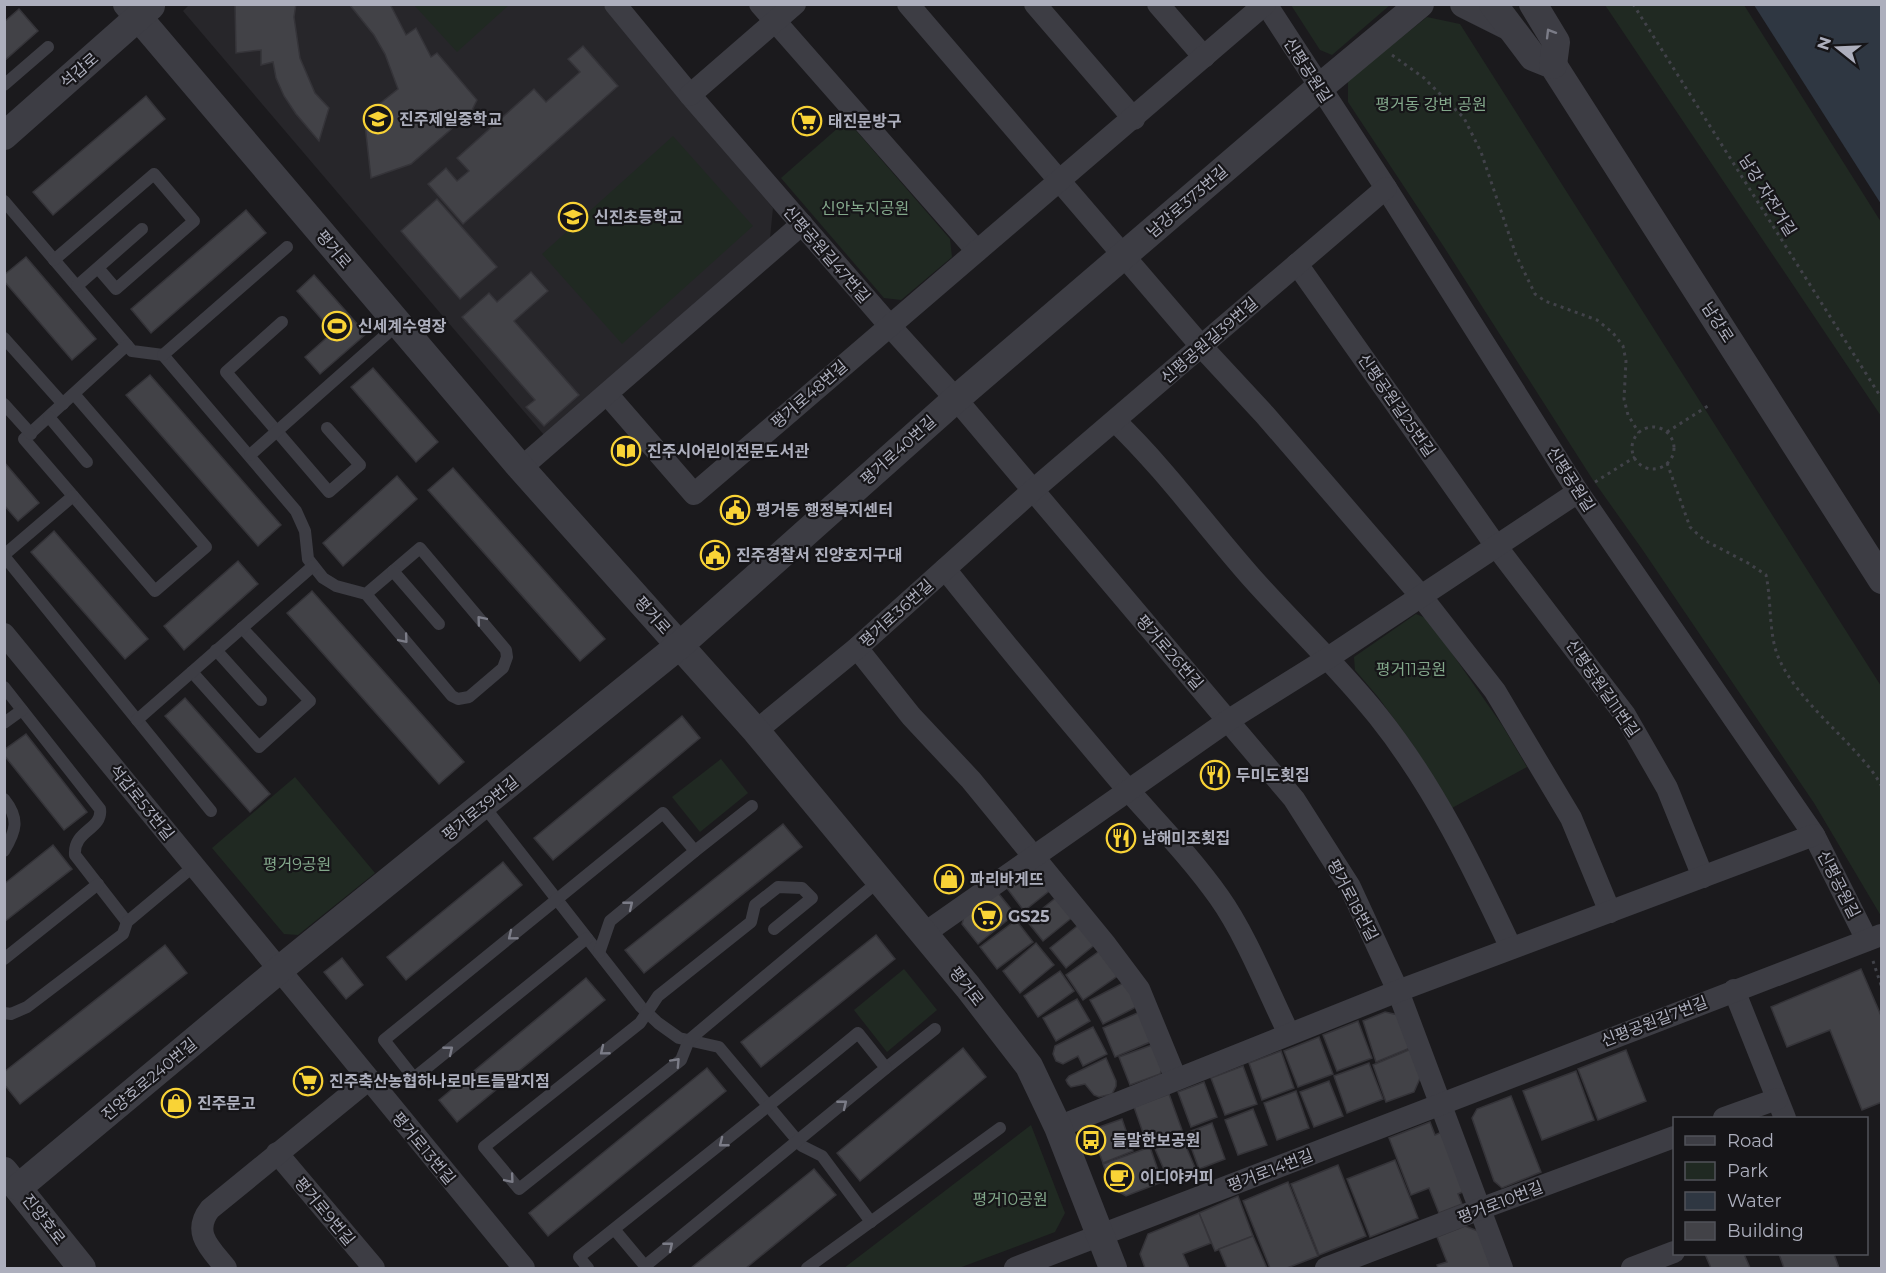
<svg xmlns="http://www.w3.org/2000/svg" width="1886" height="1273" font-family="Montserrat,'Noto Sans KR',sans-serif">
  <rect width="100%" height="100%" fill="#1b1a1d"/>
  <polygon fill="#27262a" points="190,4 603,5 773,208 770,238 544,435 183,11"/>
  <g fill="#202922">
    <polygon points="414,5 509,5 457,52"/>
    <polygon points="1291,5 1390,5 1332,55 1320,50"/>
    <polygon points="1605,5 1744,5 1881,222 1881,416"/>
    <polygon points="1427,17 1460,24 1881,686 1881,916 1814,803 1642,549 1593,480 1444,247 1348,102 1348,80"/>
    <polygon points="847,120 950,239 952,257 901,300 884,298 781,178"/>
    <polygon points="673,136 753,226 622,344 542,254"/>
    <polygon points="1416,614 1428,619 1502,725 1527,767 1452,808 1411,742 1378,697 1355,670 1354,657"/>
    <polygon points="721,759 748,793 700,832 672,797"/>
    <polygon points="295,777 375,873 298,935 284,934 212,848"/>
    <polygon points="904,969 937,1010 887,1052 854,1010"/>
    <polygon points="1031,1125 1065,1213 1055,1232 959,1268 844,1268"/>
  </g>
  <polygon fill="#2f3742" points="1754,5 1881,5 1881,204"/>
  <g fill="#424247" stroke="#353439" stroke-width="1.5">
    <polygon points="296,4 294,17 300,58 315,93 329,108 319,141 296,114 284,96 276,78 273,62 261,65 261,50 236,53 235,4"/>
    <polygon points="349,4 390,4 406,35 416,28 431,57 437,53 477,100 471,112 411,164 371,178 364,116 398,89 385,54 374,35"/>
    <polygon points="19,9 38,31 4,61 4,22"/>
    <polygon points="583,46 618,86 463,224 428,184 446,168 457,181 469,171 457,158 534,89 546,102 580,72 568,59"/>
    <polygon points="146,96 165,119 53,215 33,192"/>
    <polygon points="437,199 497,267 460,299 401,231"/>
    <polygon points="246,210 266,233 151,333 131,309"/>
    <polygon points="26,257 96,339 72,360 4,281 4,275"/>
    <polygon points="531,272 548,291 514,321 579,395 544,426 526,407 535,400 462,317 489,293 497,302"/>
    <polygon points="314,275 366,334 320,374 305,357 333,332 297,291"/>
    <polygon points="373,368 438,442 416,462 351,387"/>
    <polygon points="150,375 281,525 258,546 126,395"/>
    <polygon points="4,462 39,503 18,521 4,505"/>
    <polygon points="453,468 605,639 580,661 428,490"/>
    <polygon points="397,476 417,499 343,566 323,543"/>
    <polygon points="54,531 148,639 125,659 31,552"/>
    <polygon points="238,561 258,584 184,650 164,626"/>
    <polygon points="312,591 464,762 439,784 287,613"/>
    <polygon points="185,698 270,794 250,812 165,716"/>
    <polygon points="682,716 700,738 553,860 534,838"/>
    <polygon points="26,734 87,812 64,830 4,755 4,750"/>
    <polygon points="783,824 802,847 644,973 625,950"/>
    <polygon points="53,845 72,869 4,922 4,884"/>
    <polygon points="503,862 522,885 406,980 387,957"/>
    <polygon points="1029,869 1053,888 1024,911 1006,887"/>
    <polygon points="995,889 1015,914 978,944 962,924 965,913"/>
    <polygon points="1058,896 1074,916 1043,941 1027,921"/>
    <polygon points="1016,920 1033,942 997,969 980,947"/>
    <polygon points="1081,923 1097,943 1066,968 1050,948"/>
    <polygon points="876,935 895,959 761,1067 741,1042"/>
    <polygon points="1036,943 1054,965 1020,993 1003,971"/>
    <polygon points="165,945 187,973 20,1104 4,1084 4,1072"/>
    <polygon points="1101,950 1119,975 1083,1000 1066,975"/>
    <polygon points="342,958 363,985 346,999 324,972"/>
    <polygon points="1861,969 1882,1018 1882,1102 1862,1110 1830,1030 1787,1047 1771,1007"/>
    <polygon points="1060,971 1074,991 1038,1017 1024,996"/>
    <polygon points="586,978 605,1000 457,1122 439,1100"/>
    <polygon points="1127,981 1140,1005 1103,1024 1090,1000"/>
    <polygon points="1077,999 1090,1021 1056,1041 1043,1018"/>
    <polygon points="1142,1011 1155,1040 1115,1057 1103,1028"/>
    <polygon points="1385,1012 1398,1015 1410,1048 1376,1062 1363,1021"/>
    <polygon points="1358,1021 1372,1058 1337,1071 1323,1035"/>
    <polygon points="1093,1027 1107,1054 1083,1066 1078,1056 1063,1064 1056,1061 1053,1054 1055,1046"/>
    <polygon points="1319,1037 1333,1074 1298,1087 1284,1051"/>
    <polygon points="1160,1042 1166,1060 1160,1074 1130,1085 1119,1057"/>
    <polygon points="963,1048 986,1077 860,1181 837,1153"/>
    <polygon points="1411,1049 1421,1076 1414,1092 1386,1102 1373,1065"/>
    <polygon points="1626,1050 1646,1101 1598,1120 1578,1069"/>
    <polygon points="1281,1051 1294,1088 1262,1100 1249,1063"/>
    <polygon points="1106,1058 1116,1081 1116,1086 1112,1094 1099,1097 1094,1095 1085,1084 1071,1087 1068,1084 1066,1080 1069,1076"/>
    <polygon points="1369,1063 1383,1099 1347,1113 1334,1076"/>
    <polygon points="1243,1066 1257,1104 1225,1115 1211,1078"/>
    <polygon points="707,1068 726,1091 548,1236 529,1213"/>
    <polygon points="1576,1071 1594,1120 1542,1140 1523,1091"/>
    <polygon points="1329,1081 1343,1116 1314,1127 1300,1092"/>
    <polygon points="1204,1082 1217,1117 1191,1127 1178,1092"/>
    <polygon points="1296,1091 1309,1128 1277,1140 1264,1103"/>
    <polygon points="1169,1094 1182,1130 1147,1144 1134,1107"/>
    <polygon points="1511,1096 1541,1172 1502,1188 1494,1181 1472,1118 1477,1109"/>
    <polygon points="1253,1109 1267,1145 1238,1155 1225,1120"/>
    <polygon points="1122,1119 1133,1151 1103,1163 1091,1130"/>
    <polygon points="1430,1122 1435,1135 1444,1131 1467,1190 1458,1194 1462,1204 1439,1213 1429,1188 1411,1195 1389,1138"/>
    <polygon points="1212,1123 1225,1159 1199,1169 1186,1133"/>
    <polygon points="1182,1137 1196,1170 1169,1181 1155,1149"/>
    <polygon points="1150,1147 1162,1182 1126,1196 1112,1188 1103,1164"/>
    <polygon points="1395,1160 1418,1218 1370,1237 1347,1179"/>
    <polygon points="1338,1165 1366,1236 1319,1255 1291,1184"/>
    <polygon points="814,1169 836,1195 746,1268 691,1268"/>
    <polygon points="1288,1182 1318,1256 1287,1268 1270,1268 1243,1201"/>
    <polygon points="1238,1196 1253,1236 1215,1251 1199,1213"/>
    <polygon points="1199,1213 1211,1243 1183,1254 1189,1268 1145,1268 1140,1254 1148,1234"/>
    <polygon points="1465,1226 1483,1233 1497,1268 1438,1268 1437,1265 1447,1262 1437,1237"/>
    <polygon points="1253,1236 1267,1268 1227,1268 1219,1249"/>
    <polygon points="1705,1254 1744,1254 1750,1268 1711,1268"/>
    <polygon points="1779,1254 1834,1254 1839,1268 1784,1268"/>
  </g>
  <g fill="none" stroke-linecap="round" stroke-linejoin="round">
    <g stroke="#414249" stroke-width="3" stroke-dasharray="3 4.5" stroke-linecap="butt">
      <polyline points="1633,4 1882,399"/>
      <polyline points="1392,55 1424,78 1464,118 1481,152 1516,255 1535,294 1545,301 1597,320 1613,333 1623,346 1626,361 1624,399 1628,415 1639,433"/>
      <circle cx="1653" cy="448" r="21"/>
      <polyline points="1667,432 1711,404"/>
      <path d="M1667,463L1690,527L1704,540L1748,563L1766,575C1772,603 1768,637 1780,661C1795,693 1830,724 1854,750C1864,761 1875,773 1882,787"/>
      <polyline points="1595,482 1635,457"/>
      <polyline points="1873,961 1882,988"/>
    </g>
    <g stroke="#3d3d44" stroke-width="12">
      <polyline points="4,85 48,47"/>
      <polyline points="4,201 132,351 163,355 296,511 305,531 308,559 323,578 336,586 366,594 452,696 458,699 469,697 503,668 507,657 506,650 420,548 366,594"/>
      <polyline points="54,260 154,174 194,221 116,289 98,268"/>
      <polyline points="77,286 142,229"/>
      <polyline points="282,322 226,372 329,492 360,465 327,428"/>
      <polyline points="4,338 63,404"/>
      <polyline points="163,355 287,247"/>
      <polyline points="74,394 206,547 155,591 24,439 127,345"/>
      <polyline points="4,404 31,434"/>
      <polyline points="49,417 87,462"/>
      <polyline points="250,455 398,324"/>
      <polyline points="4,555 73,496"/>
      <polyline points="4,556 211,811"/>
      <polyline points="393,571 439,624"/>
      <polyline points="216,650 261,700"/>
      <polyline points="192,672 259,747 310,701 242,628"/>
      <path d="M4,687L100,809C103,830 73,830 75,855L127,922"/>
      <polyline points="137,720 313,566"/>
      <polyline points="4,723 22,710"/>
      <path d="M4,799C20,819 16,831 4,851"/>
      <polyline points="483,805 641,1007 658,1023 679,1038 719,1047 802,1146 822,1156 871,1222"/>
      <polyline points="695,851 752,806"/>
      <polyline points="774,929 812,898 802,888 778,887 755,905 751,922 658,996 640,1023 484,1147 519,1189 681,1060 689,1040 880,880"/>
      <polyline points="587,938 414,1078 384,1040 663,813 695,851 610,921 599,953"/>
      <polyline points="4,959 98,884"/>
      <polyline points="4,1013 11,1014 27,1007 123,934 127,922 194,866"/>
      <polyline points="886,1068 935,1029"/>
      <path d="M588,1268L579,1257C672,1182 766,1109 858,1033L886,1068L645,1266L614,1229"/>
      <polyline points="807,1268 1000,1128"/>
    </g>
    <g stroke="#3d3d44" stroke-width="22">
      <polyline points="615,4 690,95 889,325 956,399 1294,799 1350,887 1398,991 1502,1268"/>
      <polyline points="760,4 977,251"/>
      <polyline points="908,4 1201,346 1265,415 1329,489 1421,596 1495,691 1571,818 1610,912"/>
      <polyline points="1035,4 1134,119"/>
      <polyline points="1158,4 1204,57"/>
      <polyline points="1266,4 1386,188 1578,492 1814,835 1867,940"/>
      <polyline points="690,95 795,4"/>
      <polyline points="1297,264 1496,546 1625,715 1667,788 1703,877"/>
      <polyline points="607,394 694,494 1265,4"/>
      <path d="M1115,421C1165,469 1206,526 1252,578C1294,625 1339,667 1378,716C1434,786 1473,867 1511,948"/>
      <polyline points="521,468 802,224"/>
      <path d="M945,569C1001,639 1058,708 1116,776C1150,816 1188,853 1219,897C1246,935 1268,991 1289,1034"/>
      <polyline points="4,634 524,1268"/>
      <polyline points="857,648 911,716 971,780 1106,945 1139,989 1176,1079"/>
      <polyline points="756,731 857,648 1032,491 1386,188"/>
      <polyline points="925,933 1229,720 1328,658 1578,492"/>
      <polyline points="1734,990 1785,1118"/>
      <polyline points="1724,1118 1777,1099"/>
      <polyline points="1058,1127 1398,991 1814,835"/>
      <polyline points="277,1153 374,1268"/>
      <path d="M226,1268C211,1249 191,1233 210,1209L368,1080"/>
      <polyline points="1015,1268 1881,935"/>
      <polyline points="1326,1268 1480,1209 1674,1137"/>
      <polyline points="1632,1268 1674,1252"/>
    </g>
    <g stroke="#3d3d44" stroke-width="28">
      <polyline points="127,4 521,468 756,731 968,987 1029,1066 1058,1127 1113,1268"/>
      <polyline points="1464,4 1508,26"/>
      <polyline points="1493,4 1533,57 1553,65 1882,580"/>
      <polyline points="1533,4 1556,42 1553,65"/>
      <polyline points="4,136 151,6"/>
      <polyline points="4,1171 82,1268"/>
      <polyline points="19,1187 279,970 680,645 956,399 1319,88 1420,4"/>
    </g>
  </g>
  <defs><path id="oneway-chevron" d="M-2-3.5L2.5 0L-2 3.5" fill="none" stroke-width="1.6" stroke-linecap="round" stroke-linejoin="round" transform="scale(1.5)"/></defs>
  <g stroke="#7b7c87">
    <use href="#oneway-chevron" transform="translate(1550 33) rotate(-121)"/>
    <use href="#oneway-chevron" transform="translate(481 620) rotate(-130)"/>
    <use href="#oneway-chevron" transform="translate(404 639) rotate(50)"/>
    <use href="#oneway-chevron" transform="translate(629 905) rotate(-39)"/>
    <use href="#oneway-chevron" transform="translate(512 936) rotate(141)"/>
    <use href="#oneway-chevron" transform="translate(449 1050) rotate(-39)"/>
    <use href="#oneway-chevron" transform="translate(604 1051) rotate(141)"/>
    <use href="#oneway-chevron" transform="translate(676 1062) rotate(-47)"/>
    <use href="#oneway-chevron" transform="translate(843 1104) rotate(-39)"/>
    <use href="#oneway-chevron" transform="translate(723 1143) rotate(142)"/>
    <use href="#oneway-chevron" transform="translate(510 1179) rotate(50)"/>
    <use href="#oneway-chevron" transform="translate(669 1246) rotate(-39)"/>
  </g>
  <defs>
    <g id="school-ring" transform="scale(1.5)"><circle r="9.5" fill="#161518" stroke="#f9d336" stroke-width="1.5"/><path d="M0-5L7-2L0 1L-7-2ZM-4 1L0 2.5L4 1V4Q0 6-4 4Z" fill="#f9d336"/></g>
    <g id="supermarket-ring" transform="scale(1.5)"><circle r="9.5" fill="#161518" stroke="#f9d336" stroke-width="1.5"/><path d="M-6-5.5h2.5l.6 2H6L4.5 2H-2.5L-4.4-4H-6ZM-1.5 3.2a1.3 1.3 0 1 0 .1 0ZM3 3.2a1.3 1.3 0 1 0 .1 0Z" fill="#f9d336"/></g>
    <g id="stadium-ring" transform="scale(1.5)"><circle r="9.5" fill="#161518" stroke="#f9d336" stroke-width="1.5"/><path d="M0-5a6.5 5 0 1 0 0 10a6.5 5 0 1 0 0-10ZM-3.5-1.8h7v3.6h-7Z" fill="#f9d336"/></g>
    <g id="library-ring" transform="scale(1.5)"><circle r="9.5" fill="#161518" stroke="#f9d336" stroke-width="1.5"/><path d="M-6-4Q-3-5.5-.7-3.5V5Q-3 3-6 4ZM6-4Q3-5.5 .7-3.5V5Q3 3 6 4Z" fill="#f9d336"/></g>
    <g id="civic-ring" transform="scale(1.5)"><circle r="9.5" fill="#161518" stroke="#f9d336" stroke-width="1.5"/><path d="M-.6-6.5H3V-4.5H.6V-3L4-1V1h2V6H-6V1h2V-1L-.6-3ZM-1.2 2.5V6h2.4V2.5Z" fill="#f9d336"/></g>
    <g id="restaurant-ring" transform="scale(1.5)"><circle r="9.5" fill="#161518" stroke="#f9d336" stroke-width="1.5"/><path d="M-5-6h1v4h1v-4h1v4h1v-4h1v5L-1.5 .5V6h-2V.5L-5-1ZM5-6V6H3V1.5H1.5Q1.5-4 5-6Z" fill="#f9d336"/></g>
    <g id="shop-ring" transform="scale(1.5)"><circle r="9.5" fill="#161518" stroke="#f9d336" stroke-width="1.5"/><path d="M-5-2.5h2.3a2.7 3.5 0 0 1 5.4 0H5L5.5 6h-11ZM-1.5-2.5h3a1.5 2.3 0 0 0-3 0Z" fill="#f9d336"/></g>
    <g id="bus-ring" transform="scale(1.5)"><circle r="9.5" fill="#161518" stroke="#f9d336" stroke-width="1.5"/><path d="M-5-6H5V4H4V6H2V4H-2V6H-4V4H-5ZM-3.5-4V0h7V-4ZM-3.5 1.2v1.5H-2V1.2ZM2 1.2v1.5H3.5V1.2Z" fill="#f9d336"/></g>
    <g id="cafe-ring" transform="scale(1.5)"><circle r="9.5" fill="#161518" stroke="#f9d336" stroke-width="1.5"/><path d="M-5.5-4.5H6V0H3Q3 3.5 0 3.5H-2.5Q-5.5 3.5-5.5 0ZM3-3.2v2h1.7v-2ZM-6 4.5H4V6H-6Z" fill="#f9d336"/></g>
  </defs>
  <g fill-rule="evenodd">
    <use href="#school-ring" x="378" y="119"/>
    <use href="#supermarket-ring" x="807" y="121"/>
    <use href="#school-ring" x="573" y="217"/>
    <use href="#stadium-ring" x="337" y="326"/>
    <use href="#library-ring" x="626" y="451"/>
    <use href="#civic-ring" x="735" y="510"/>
    <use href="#civic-ring" x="715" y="555"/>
    <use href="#restaurant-ring" x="1215" y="775"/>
    <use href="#restaurant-ring" x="1121" y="838"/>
    <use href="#shop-ring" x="949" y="879"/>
    <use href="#supermarket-ring" x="987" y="916"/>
    <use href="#supermarket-ring" x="308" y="1081"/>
    <use href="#shop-ring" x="176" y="1103"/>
    <use href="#bus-ring" x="1091" y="1140"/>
    <use href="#cafe-ring" x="1119" y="1177"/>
  </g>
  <g text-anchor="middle" stroke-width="4.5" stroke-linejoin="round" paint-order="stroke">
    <g font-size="16" fill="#adafbd" stroke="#161518">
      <text transform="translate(79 70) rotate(-41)" y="6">석갑로</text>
      <text transform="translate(1308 70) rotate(57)" y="6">신평공원길</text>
      <text transform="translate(1768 195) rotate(58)" y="6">남강 자전거길</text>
      <text transform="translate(1187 201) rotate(-41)" y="6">남강로373번길</text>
      <text transform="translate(334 249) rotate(50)" y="6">평거로</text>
      <text transform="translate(827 254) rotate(49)" y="6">신평공원길47번길</text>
      <text transform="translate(1718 322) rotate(57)" y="6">남강로</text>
      <text transform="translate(1209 340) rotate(-41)" y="6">신평공원길39번길</text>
      <text transform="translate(809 394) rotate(-41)" y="6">평거로48번길</text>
      <text transform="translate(1397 405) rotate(55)" y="6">신평공원길25번길</text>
      <text transform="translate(898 450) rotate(-42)" y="6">평거로40번길</text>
      <text transform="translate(1571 479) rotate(57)" y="6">신평공원길</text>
      <text transform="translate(896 613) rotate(-42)" y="6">평거로36번길</text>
      <text transform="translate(653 615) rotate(48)" y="6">평거로</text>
      <text transform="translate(1170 652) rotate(49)" y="6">평거로26번길</text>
      <text transform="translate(1603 688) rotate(55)" y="6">신평공원길11번길</text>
      <text transform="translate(142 802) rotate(51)" y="6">석갑로53번길</text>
      <text transform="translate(480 808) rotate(-39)" y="6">평거로39번길</text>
      <text transform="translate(1839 884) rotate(63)" y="6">신평공원길</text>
      <text transform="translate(1353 900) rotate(62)" y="6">평거로18번길</text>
      <text transform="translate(967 986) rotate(52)" y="6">평거로</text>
      <text transform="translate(1654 1021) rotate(-21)" y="6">신평공원길7번길</text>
      <text transform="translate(149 1079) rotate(-40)" y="6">진양호로240번길</text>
      <text transform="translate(424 1148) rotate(50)" y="6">평거로13번길</text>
      <text transform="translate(1270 1170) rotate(-21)" y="6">평거로14번길</text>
      <text transform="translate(1500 1202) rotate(-21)" y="6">평거로10번길</text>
      <text transform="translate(325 1211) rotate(50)" y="6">평거로9번길</text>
      <text transform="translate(44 1219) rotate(52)" y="6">진양호로</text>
    </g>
    <g font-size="16" fill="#83a88b" stroke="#161518">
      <text x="1431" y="110">평거동 강변 공원</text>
      <text x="865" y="214">신안녹지공원</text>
      <text x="1411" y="675">평거11공원</text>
      <text x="297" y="870">평거9공원</text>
      <text x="1010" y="1205">평거10공원</text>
    </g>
    <g font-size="16" font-weight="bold" fill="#adafbd" stroke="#161518" text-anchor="start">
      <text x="399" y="125">진주제일중학교</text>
      <text x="828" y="127">태진문방구</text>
      <text x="594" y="223">신진초등학교</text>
      <text x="358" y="332">신세계수영장</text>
      <text x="647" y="457">진주시어린이전문도서관</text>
      <text x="756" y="516">평거동 행정복지센터</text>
      <text x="736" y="561">진주경찰서 진양호지구대</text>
      <text x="1236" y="781">두미도횟집</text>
      <text x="1142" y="844">남해미조횟집</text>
      <text x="970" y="885">파리바게뜨</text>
      <text x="1008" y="922">GS25</text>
      <text x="329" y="1087">진주축산농협하나로마트들말지점</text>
      <text x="197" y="1109">진주문고</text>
      <text x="1112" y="1146">들말한보공원</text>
      <text x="1140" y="1183">이디야커피</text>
    </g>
  </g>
  <rect width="1886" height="1273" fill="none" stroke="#adafbd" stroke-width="12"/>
  <rect x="1673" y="1117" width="195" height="138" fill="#161518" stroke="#52535a" stroke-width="1.5"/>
  <rect x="1685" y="1136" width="30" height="9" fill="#3d3d44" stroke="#52535a" stroke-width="1.5"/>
  <text x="1727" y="1147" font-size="18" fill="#adafbd">Road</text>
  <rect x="1685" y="1162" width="30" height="18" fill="#202922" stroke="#52535a" stroke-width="1.5"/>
  <text x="1727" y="1177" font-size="18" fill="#adafbd">Park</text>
  <rect x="1685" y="1192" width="30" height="18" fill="#2f3742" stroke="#52535a" stroke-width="1.5"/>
  <text x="1727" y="1207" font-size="18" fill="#adafbd">Water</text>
  <rect x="1685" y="1222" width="30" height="18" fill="#424247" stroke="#52535a" stroke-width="1.5"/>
  <text x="1727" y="1237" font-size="18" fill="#adafbd">Building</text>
  <g transform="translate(1838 48) rotate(288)" stroke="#161518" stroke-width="4.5" paint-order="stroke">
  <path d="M0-4.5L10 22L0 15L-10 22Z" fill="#adafbd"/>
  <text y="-9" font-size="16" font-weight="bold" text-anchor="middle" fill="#adafbd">N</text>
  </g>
</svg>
